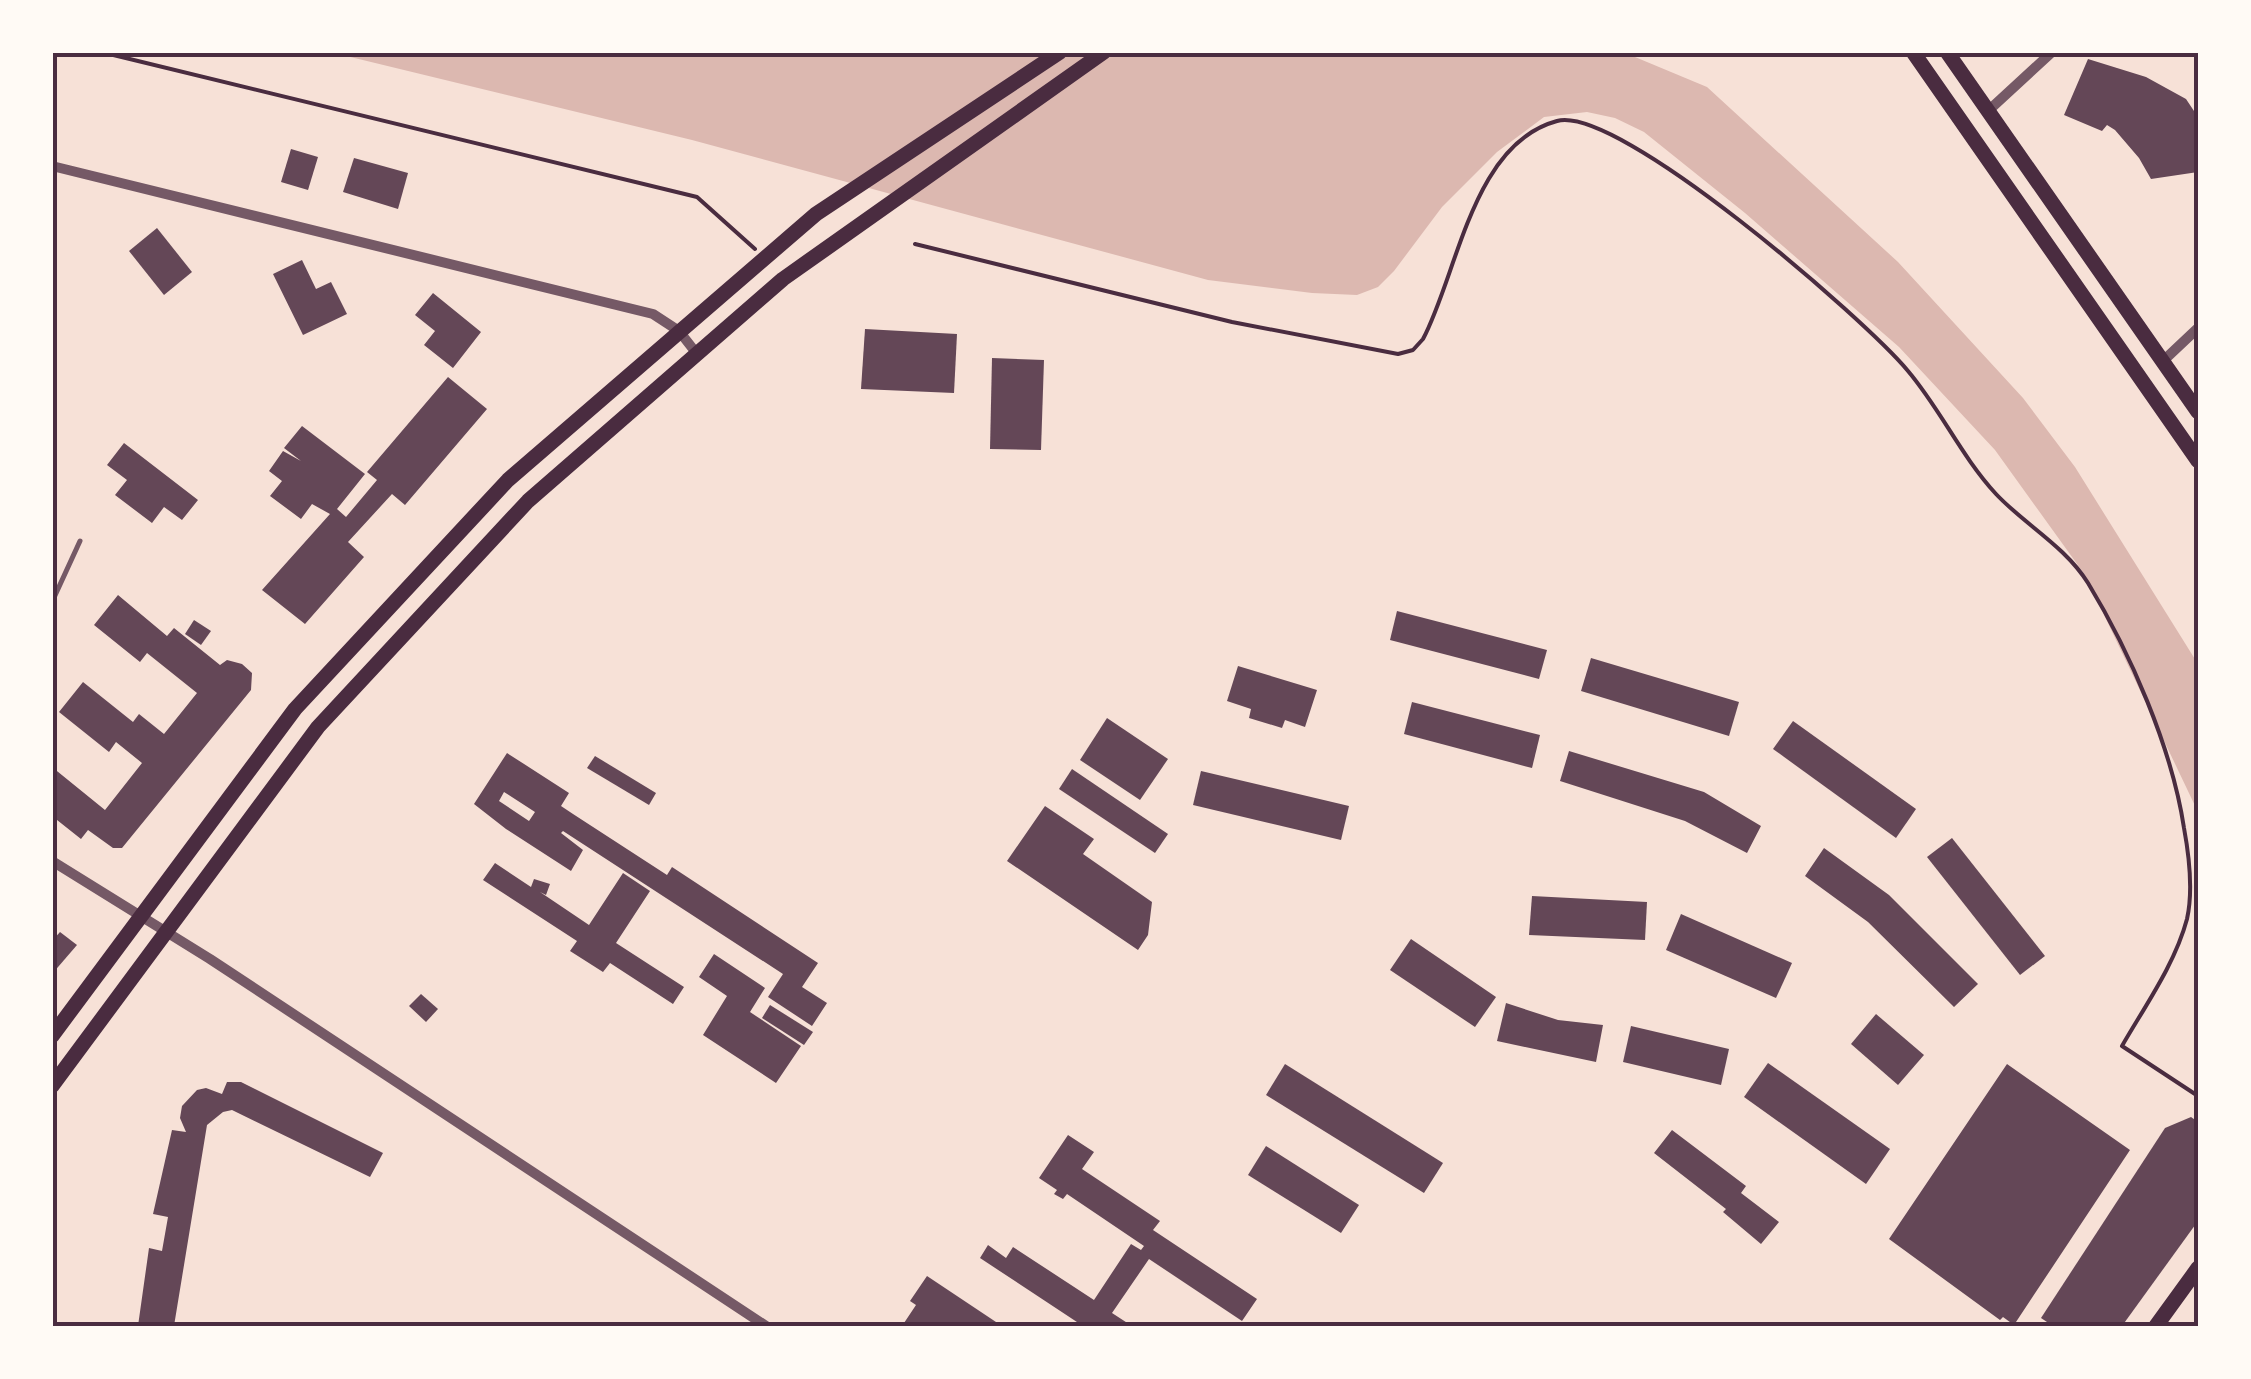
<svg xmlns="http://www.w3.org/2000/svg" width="2251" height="1379" font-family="Figtree,sans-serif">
  <rect width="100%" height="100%" fill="#f7e1d7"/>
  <polygon fill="#dcb8b0" points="1623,52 1707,87 1898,262 2023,398 2075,467 2198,664 2198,812 2085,575 1995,450 1899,347 1745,213 1644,132 1615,118 1587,112 1544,117 1497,152 1442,207 1394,271 1378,287 1357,295 1312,293 1208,280 692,140 334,53"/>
  <g fill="#644757" fill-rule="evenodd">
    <polygon points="2088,59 2146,77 2186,99 2198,117 2198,172 2151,179 2139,158 2115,130 2107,125 2102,131 2064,115"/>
    <polygon points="291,149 318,157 308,190 281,182"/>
    <polygon points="354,158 408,173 398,209 343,192"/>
    <polygon points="157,228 192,272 164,295 129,251"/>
    <polygon points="302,260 316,289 331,282 347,314 303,335 273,274"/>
    <polygon points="433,293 481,332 453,368 424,345 435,331 415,315"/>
    <polygon points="865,329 957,334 954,393 861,389"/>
    <polygon points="992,358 1044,360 1041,450 990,449"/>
    <polygon points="448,377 487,409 405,505 392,494 348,542 364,557 305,624 262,590 330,514 312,504 301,519 270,496 282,481 269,471 283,451 301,461 284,448 302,426 365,474 337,509 346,517 377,480 367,472"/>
    <polygon points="124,443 198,500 182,520 164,507 152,523 115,495 127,480 107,465"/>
    <polygon points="118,595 167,636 174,628 220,665 227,660 242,664 252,673 251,690 122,848 113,848 88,830 81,839 52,816 52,767 105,810 142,763 116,742 109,752 59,712 83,682 133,722 139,714 164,734 197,693 147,653 140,662 94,625"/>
    <polygon points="1397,611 1547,650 1539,679 1390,640"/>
    <polygon points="194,620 211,631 201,645 185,634"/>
    <polygon points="1591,658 1739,702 1729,736 1581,691"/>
    <polygon points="1238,666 1317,690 1305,727 1285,720 1282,728 1249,718 1251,709 1227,701"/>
    <polygon points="1412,702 1540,735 1532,768 1404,734"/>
    <polygon points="1107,718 1168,759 1140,800 1080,760"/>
    <polygon points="1793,721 1916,809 1896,838 1773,749"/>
    <polygon points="1569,751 1704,792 1761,826 1747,853 1685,821 1560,781"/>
    <path d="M507,753L569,793L561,806L573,814L667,875L672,867L818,963L802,987L827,1003L812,1026L768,997L783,974L563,831L561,833L583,850L571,871L506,829L474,804ZM504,792L535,812L529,821L499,801Z"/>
    <polygon points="595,756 656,793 649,805 587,768"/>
    <polygon points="1072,769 1168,834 1155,853 1059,789"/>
    <polygon points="1201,771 1349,806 1341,840 1193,805"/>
    <polygon points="1045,806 1094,839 1083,854 1152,902 1148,935 1138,950 1007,861"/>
    <polygon points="1952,838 2045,956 2020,975 1927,857"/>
    <polygon points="1824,848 1889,895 1978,984 1954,1007 1868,922 1805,876"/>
    <polygon points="495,863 531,887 534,879 550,884 546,895 540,892 589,925 623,873 650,891 616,943 684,987 673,1004 610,963 603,972 570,951 577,941 483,880"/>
    <polygon points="1532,896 1647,902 1645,940 1529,935"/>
    <polygon points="1681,914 1792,963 1776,998 1666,950"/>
    <polygon points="60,932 77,945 52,974 52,941"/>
    <polygon points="1411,939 1496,997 1475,1027 1390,970"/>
    <polygon points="714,954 765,988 750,1012 801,1046 776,1083 703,1035 727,996 699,977"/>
    <polygon points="421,994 438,1009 426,1022 409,1006"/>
    <polygon points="1506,1003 1558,1020 1603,1025 1596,1062 1497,1041"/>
    <polygon points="770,1005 813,1032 804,1045 762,1018"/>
    <polygon points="1876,1014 1924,1055 1898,1085 1851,1044"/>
    <polygon points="1631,1026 1729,1049 1721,1085 1623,1062"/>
    <polygon points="1768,1063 1890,1149 1866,1184 1744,1097"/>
    <polygon points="1285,1064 1443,1163 1424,1193 1266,1095"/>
    <polygon points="2007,1064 2130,1150 2014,1325 2003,1317 2000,1320 1889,1239"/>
    <polygon points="227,1082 241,1082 383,1153 370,1177 232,1110 223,1112 207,1125 174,1326 138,1326 149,1248 162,1251 168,1217 153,1214 172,1130 186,1132 180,1118 182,1106 197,1090 206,1088 222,1094"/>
    <polygon points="2191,1117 2198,1122 2198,1221 2122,1326 2053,1326 2041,1318 2165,1128"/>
    <polygon points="1672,1130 1746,1186 1741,1193 1779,1222 1761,1244 1723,1212 1726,1209 1654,1153"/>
    <polygon points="1068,1135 1094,1152 1082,1169 1160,1221 1153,1230 1257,1299 1242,1321 1149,1259 1112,1313 1132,1326 1083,1326 980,1258 988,1245 1006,1258 1013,1247 1094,1300 1131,1244 1141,1250 1144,1246 1067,1194 1063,1199 1054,1194 1057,1190 1039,1178"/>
    <polygon points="1266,1146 1359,1205 1341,1233 1248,1175"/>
    <polygon points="927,1276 1002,1326 902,1326 916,1305 910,1301"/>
  </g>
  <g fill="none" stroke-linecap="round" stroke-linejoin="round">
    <g stroke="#4a2c40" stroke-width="4">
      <polyline points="101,52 697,197 755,249"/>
      <path d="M915,244L1232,322L1398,354L1413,350L1423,339C1458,273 1472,144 1557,121C1618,104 1866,320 1908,371C1941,410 1961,456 1996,494C2024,524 2065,546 2088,583C2130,652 2172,748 2184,828C2189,855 2193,892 2187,919C2175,964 2145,1006 2122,1046L2198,1096"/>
    </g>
    <polyline stroke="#755966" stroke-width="5" points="52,602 80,541"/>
    <g stroke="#755966" stroke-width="10">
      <polyline points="1988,111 2052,52"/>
      <polyline points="52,166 653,314 679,331 697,354"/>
      <polyline points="2163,361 2198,328"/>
      <polyline points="52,861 210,959 766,1326"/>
    </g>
    <g stroke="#4a2c40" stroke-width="15">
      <polyline points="1913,52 2198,461"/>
      <polyline points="1947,52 2198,412"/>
      <polyline points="52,1036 295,709 508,480 816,214 1060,52"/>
      <polyline points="52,1086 318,727 528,501 783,279 1104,52"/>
      <polyline points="2156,1326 2198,1268"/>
    </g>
  </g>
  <rect width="2251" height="1379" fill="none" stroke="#fffaf5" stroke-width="110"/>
  <rect x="55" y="55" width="2141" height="1269" fill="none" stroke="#4a2c40" stroke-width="4"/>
</svg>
